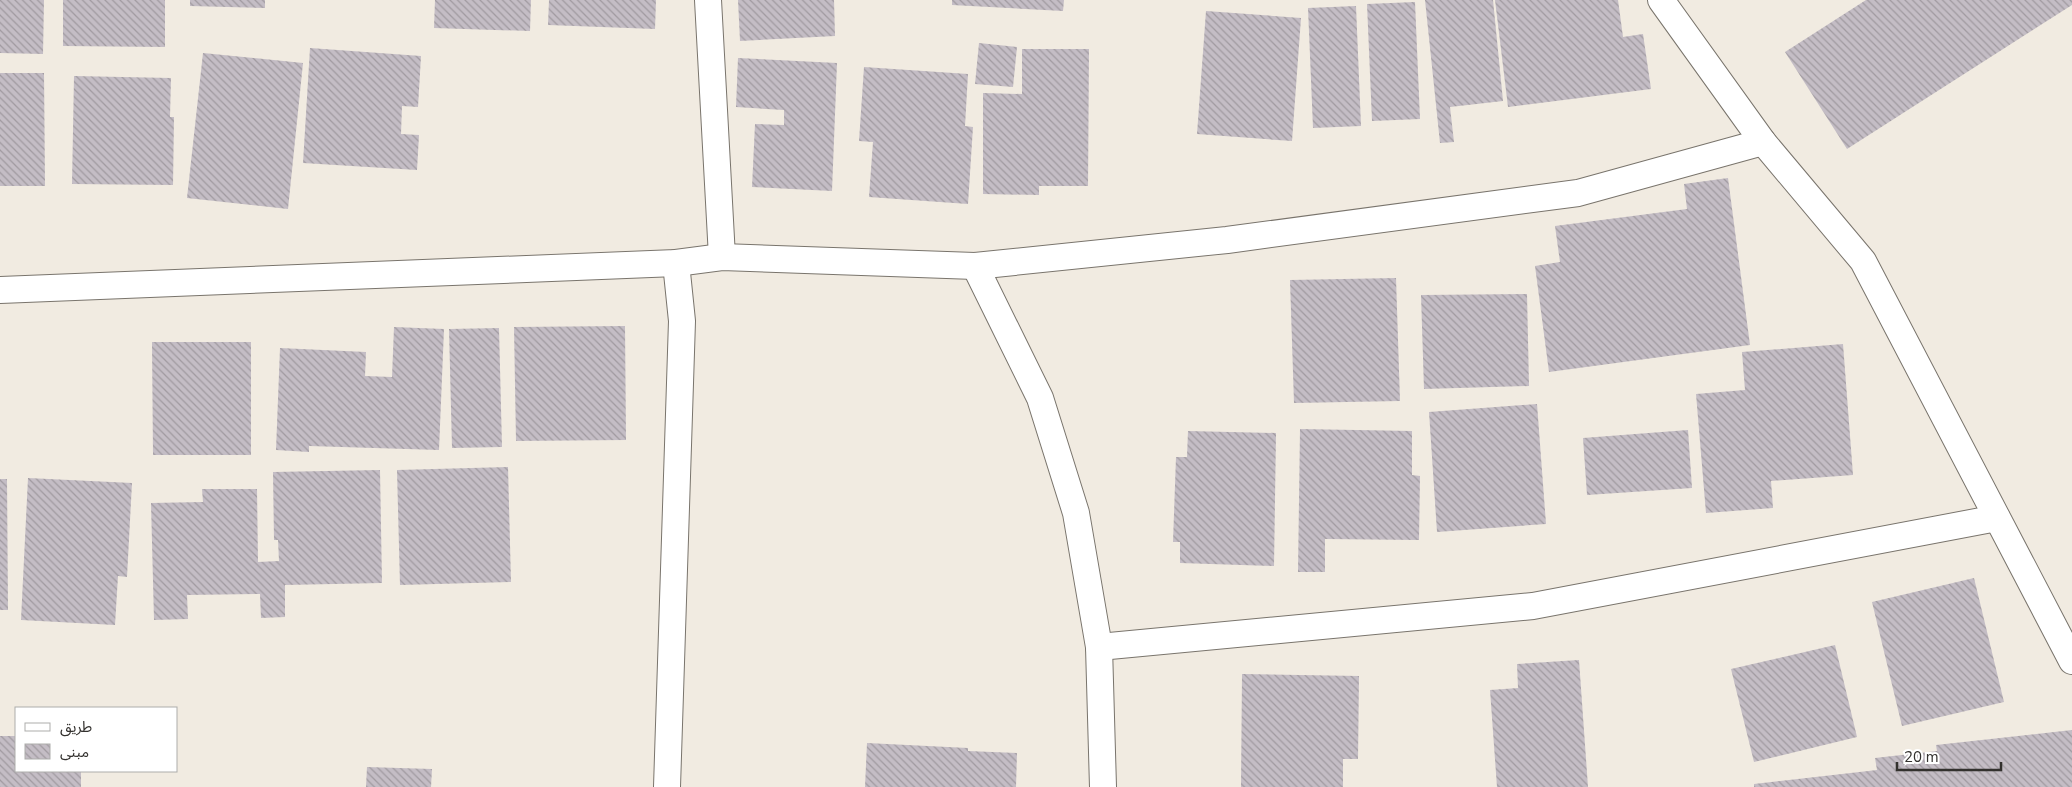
<svg xmlns="http://www.w3.org/2000/svg" width="2072" height="787" font-family="'Nunito Sans','Noto Sans Arabic',sans-serif">
  <defs>
    <pattern id="building-back-hatch" width="6" height="6" patternUnits="userSpaceOnUse" patternTransform="scale(1.25)"><rect width="6" height="6" fill="#c4bdc5"/><path d="M-1 5l2 2M0 0l6 6M5-1l2 2" fill="none" stroke="#a09aa0"/></pattern>
  </defs>
  <rect width="100%" height="100%" fill="#f1ebe1"/>
  <g fill="url(#building-back-hatch)">
    <polygon points="0,0 44,0 43,54 0,53"/>
    <polygon points="63,0 165,0 165,47 63,46"/>
    <polygon points="190,0 265,0 265,8 190,6"/>
    <polygon points="435,0 531,0 530,31 434,28"/>
    <polygon points="549,0 656,0 655,29 548,25"/>
    <polygon points="738,0 834,0 835,36 740,41"/>
    <polygon points="952,0 1064,0 1063,11 952,5"/>
    <polygon points="1425,0 1493,0 1503,101 1450,107 1454,142 1440,143"/>
    <polygon points="1495,0 1618,0 1623,37 1643,34 1651,89 1508,107"/>
    <polygon points="1866,0 2072,0 2072,5 1847,149 1785,52"/>
    <polygon points="1415,2 1420,119 1372,121 1367,4"/>
    <polygon points="1356,6 1361,126 1313,128 1308,8"/>
    <polygon points="1206,11 1301,18 1292,141 1197,134"/>
    <polygon points="979,43 1017,47 1013,87 975,84"/>
    <polygon points="310,48 421,56 418,107 402,106 401,134 419,135 417,170 303,163"/>
    <polygon points="1022,49 1089,49 1088,186 1039,186 1039,195 983,194 983,93 1022,94"/>
    <polygon points="203,53 303,63 288,209 187,198"/>
    <polygon points="738,58 837,63 832,191 752,187 755,124 784,125 784,110 736,107"/>
    <polygon points="864,67 968,74 965,126 973,127 968,204 869,197 873,142 859,141"/>
    <polygon points="0,73 44,73 45,186 0,186"/>
    <polygon points="74,76 171,78 170,117 174,117 173,185 72,184"/>
    <polygon points="1728,178 1750,345 1549,372 1535,266 1560,262 1555,226 1687,209 1684,184"/>
    <polygon points="1396,278 1400,401 1294,403 1290,280"/>
    <polygon points="1527,294 1529,386 1424,389 1421,295"/>
    <polygon points="625,326 626,440 516,441 514,327"/>
    <polygon points="394,327 444,329 439,450 309,446 309,452 276,450 280,348 366,352 365,376 392,377"/>
    <polygon points="499,328 502,447 452,448 449,329"/>
    <polygon points="152,342 251,342 251,455 153,455"/>
    <polygon points="1843,344 1853,475 1771,481 1773,508 1706,513 1696,394 1745,390 1742,352"/>
    <polygon points="1537,404 1546,524 1437,532 1429,412"/>
    <polygon points="1300,429 1412,431 1412,475 1420,476 1419,540 1325,539 1325,572 1298,572"/>
    <polygon points="1688,430 1692,488 1587,495 1583,438"/>
    <polygon points="1188,431 1276,433 1274,566 1180,563 1180,542 1173,542 1176,457 1187,457"/>
    <polygon points="508,467 511,582 400,585 397,470"/>
    <polygon points="380,470 382,583 285,585 285,617 261,618 260,594 187,595 188,619 154,620 151,503 203,502 202,489 257,489 258,562 279,561 278,540 274,540 273,472"/>
    <polygon points="28,478 132,483 127,577 118,576 115,625 21,620"/>
    <polygon points="0,479 7,479 8,610 0,610"/>
    <polygon points="1974,578 2004,702 1902,726 1872,602"/>
    <polygon points="1835,645 1857,737 1754,762 1731,669"/>
    <polygon points="1579,660 1588,787 1497,787 1490,690 1518,688 1517,664"/>
    <polygon points="1242,674 1359,676 1358,759 1343,759 1343,787 1241,787"/>
    <polygon points="2072,730 2072,787 1754,787 1754,784 1877,770 1875,758 1937,751 1936,745"/>
    <polygon points="0,736 16,736 16,771 81,771 81,787 0,787"/>
    <polygon points="867,743 968,748 968,751 1017,753 1016,787 865,787"/>
    <polygon points="367,767 432,769 431,787 366,787"/>
  </g>
  <g fill="none" stroke-linecap="round" stroke-linejoin="round">
    <g stroke="#79746c" stroke-width="28">
      <g id="street">
        <polyline points="708,0 722,257"/>
        <polyline points="1661,0 1763,142 1863,261 2072,661"/>
        <polyline points="975,266 1040,398 1076,513 1099,647 1103,787"/>
        <polyline points="0,290 676,263 722,257 975,266 1227,240 1578,193 1763,142"/>
        <polyline points="1099,647 1533,606 1997,518"/>
        <polyline points="667,787 682,321 676,263"/>
      </g>
    </g>
    <use href="#street" stroke="#fff" stroke-width="26"/>
  </g>
  <rect x="15" y="707" width="162" height="65" fill="#ffffff" stroke="#adadab"/>
  <rect x="25" y="723" width="25" height="8" fill="#ffffff" stroke="#adadab"/>
  <text x="60" y="732" font-size="15" fill="#33312e">طريق</text>
  <rect x="25" y="744" width="25" height="15" fill="url(#building-back-hatch)" stroke="#adadab"/>
  <text x="60" y="757" font-size="15" fill="#33312e">مبنى</text>
  <path d="M1897 762v8h104v-8" fill="none" stroke="#33312e" stroke-width="2.5"/>
  <text x="1904" y="762" font-size="15" fill="#33312e" stroke="#ffffff" stroke-width="4" paint-order="stroke">20 m</text>
</svg>
